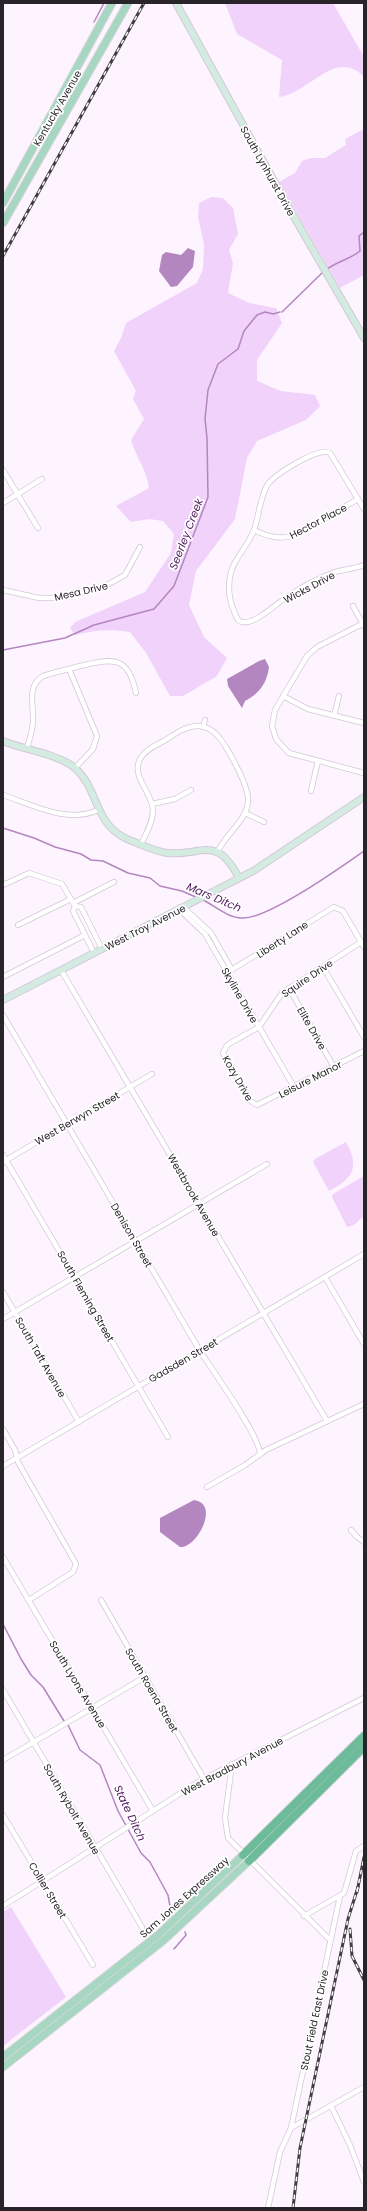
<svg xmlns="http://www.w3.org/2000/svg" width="367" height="2211" font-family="Poppins,sans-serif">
  <rect width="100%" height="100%" fill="#fdf4ff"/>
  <g fill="#f1d2fa">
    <path d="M225,3H333L364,57V77C335,47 309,94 279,97L282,60L237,34Z"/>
    <polygon points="364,129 364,275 340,288 279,182 295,173 302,161 311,158 325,158 346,145 345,139"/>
    <path d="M211,197L223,198L233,208L238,234L229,250L233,263L228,293L249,303L276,308L282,323L257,360V381L281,391L315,395L320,406L306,420L257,441L247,458L235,519L196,571L189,605L204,637L227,658L217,676L183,696H170L146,653L130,632C111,629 94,630 75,635L70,628L75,622L145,592L171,553L174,534L163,521L149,519L131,522L116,506L149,488C147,471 136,457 131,440L144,419L133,399L136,391L114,351L121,338L126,323L197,283L203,269L204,244L198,217L199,203Z"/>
    <path d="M346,1142C360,1168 353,1178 329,1191L313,1162L315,1159Z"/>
    <polygon points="364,1176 364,1216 354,1225 347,1227 332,1197 333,1194"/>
    <polygon points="11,1907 66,1997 3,2046 3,1912"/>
  </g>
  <g fill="#b386bf">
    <polygon points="188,248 195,251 193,267 177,286 171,287 159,271 162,255 166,252 181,255"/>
    <path d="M265,659L269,667C267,683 259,694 245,701L242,708L228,686L227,679L259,661Z"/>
    <path d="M194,1500C221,1504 196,1549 180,1547L160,1532V1518Z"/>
  </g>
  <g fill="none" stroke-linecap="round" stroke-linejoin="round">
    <g stroke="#b386bf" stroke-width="1.5">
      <polyline points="94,22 104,3"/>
      <path d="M326,270C337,261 349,260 360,251L359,236L364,232"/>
      <polyline points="282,312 323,272"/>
      <polyline points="3,650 65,638 94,625 154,609 174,586 208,497 207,438 205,419 208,390 218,364 238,349 244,331 257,315 265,312 273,314 280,312"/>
      <polyline points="3,828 34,838 55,847 81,854 91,860 103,861 128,873 150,878 160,886 182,891 198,898"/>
      <path d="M203,900C215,906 228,918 242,918C267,920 341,867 364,851"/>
      <polyline points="3,1624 21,1659 31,1675 43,1687 64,1721"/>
      <polyline points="68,1725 80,1750 100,1765 118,1811 141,1853 150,1862 168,1895 171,1912"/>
      <polyline points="174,1949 186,1935 185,1932"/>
    </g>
    <g stroke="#d3c9d6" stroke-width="6">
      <g id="street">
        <polyline points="3,470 38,528"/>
        <polyline points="3,503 42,479"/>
        <path d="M364,509L330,453C319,446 276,474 268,484C260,496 259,516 254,530C250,541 243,549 237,559C227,574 227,595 234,611C236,616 237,621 242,622C254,625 275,605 284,599C298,589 318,578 335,572C344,569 355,569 364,565"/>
        <path d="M254,530C269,537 280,540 296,535L358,499"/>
        <polyline points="3,590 39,598 55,598 105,586 125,575 140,547"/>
        <polyline points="353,606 364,626"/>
        <polyline points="364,623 317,647 307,656 275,710 272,726 276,739 289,753 364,773"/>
        <polyline points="69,669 97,736 93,749 75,768"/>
        <polyline points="283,696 308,709 364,723"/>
        <polyline points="334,716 339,696"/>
        <polyline points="203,727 205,720"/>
        <path d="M26,749C30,740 32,731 33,722C34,704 26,687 43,676C57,672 71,668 85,665C116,657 129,659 136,693"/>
        <polyline points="311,791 318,761"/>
        <path d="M3,795C33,805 68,824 98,810"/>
        <polyline points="152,804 175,799 191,790"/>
        <polyline points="245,813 264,822"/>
        <path d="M141,844C146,834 153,822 153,810C152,792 131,777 140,759C145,750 156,745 164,741C175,734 186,725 200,726C206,727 212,730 216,734C227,745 250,788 248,802C246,822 225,834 217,853"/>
        <polyline points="3,885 29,873 62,884 75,906 73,911 94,953"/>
        <polyline points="73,903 114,882"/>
        <polyline points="75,906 81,907 102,949"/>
        <polyline points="183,907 211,933 232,970"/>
        <polyline points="179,909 205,934 294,1087"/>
        <polyline points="18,925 71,899"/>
        <polyline points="361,942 282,993 259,1027 227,1045 223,1053 250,1101 257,1105 364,1051"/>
        <polyline points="323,967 364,1037"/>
        <polyline points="61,970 327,1421"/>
        <polyline points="228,972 334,907 343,911 364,947"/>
        <polyline points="3,977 85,935"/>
        <polyline points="289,988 334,1067"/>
        <path d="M3,1015L200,1351C211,1368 262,1439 260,1455"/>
        <polyline points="3,1155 168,1437"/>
        <polyline points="3,1162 152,1074"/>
        <polyline points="325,1277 364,1344"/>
        <polyline points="3,1292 79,1422"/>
        <polyline points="3,1319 267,1164"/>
        <polyline points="3,1429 15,1450 18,1462 76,1564 73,1572 29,1600"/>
        <polyline points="3,1466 364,1254"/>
        <polyline points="207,1487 245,1465 266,1450 364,1404"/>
        <polyline points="351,1530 357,1537 364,1542"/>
        <polyline points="3,1557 153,1811"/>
        <polyline points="101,1600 204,1779"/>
        <polyline points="3,1690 142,1927"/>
        <polyline points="3,1760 145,1677"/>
        <polyline points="232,1764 225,1818 228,1838 330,1940"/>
        <polyline points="3,1815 93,1965"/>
        <polyline points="3,1906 200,1781 364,1698"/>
        <polyline points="304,1916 344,1893 356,1851 364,1846"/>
        <polyline points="331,2106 350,2145 364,2182"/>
        <polyline points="291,2128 364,2087"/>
        <polyline points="268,2208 280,2152 291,2128 340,1896"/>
      </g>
    </g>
    <g stroke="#d3c9d6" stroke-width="8">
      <g id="secondary">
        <polyline points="176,3 290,210 364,338"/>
        <path d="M3,741C24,750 60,754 76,769C99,790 94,824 127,839C140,844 154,851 167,853C203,856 216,834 239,878"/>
        <polyline points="3,1000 255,870 364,797"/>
      </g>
    </g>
    <g stroke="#d8d8d8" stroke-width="9">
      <g id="primary">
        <polyline points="3,203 112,3"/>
        <polyline points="3,223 128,3"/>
        <polyline points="3,2057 158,1935 243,1855"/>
        <polyline points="3,2067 164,1940 249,1861"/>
      </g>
    </g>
    <g stroke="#d8d8d8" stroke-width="10">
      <g id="highway">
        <polyline points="243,1855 364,1736"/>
        <polyline points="249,1861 364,1747"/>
      </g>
    </g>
    <use href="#street" stroke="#fff" stroke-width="4.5"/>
    <use href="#secondary" stroke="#d3ebe1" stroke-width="6"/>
    <use href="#primary" stroke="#a7d6c2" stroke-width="7"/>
    <use href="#highway" stroke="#6dbb9a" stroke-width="8"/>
    <g stroke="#413d42" stroke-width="3">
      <g id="rail">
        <polyline points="3,256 144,3"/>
        <polyline points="357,1892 364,1857"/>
        <polyline points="350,1929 352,1956 364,1980"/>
        <polyline points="293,2208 300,2148 348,1919 358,1887"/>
      </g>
    </g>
    <use href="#rail" stroke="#fff" stroke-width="1.5" stroke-dasharray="4.5" stroke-linecap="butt"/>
  </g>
  <g text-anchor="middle" stroke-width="3.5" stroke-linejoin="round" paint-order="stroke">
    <g font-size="10" fill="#282429" stroke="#fff">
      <text transform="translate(57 108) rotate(-60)" y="4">Kentucky Avenue</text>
      <text transform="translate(268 171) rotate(61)" y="4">South Lynhurst Drive</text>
      <text transform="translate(318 521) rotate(-28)" y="4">Hector Place</text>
      <text transform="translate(309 587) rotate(-28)" y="4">Wicks Drive</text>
      <text transform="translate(81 591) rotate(-13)" y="4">Mesa Drive</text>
      <text transform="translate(145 927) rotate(-27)" y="4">West Troy Avenue</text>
      <text transform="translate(282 939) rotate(-33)" y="4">Liberty Lane</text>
      <text transform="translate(307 978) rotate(-34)" y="4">Squire Drive</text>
      <text transform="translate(240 995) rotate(60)" y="4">Skyline Drive</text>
      <text transform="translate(312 1028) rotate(60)" y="4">Elite Drive</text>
      <text transform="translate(238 1078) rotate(60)" y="4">Kozy Drive</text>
      <text transform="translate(310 1079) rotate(-27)" y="4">Leisure Manor</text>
      <text transform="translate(77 1118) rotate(-30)" y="4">West Berwyn Street</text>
      <text transform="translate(194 1195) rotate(60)" y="4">Westbrook Avenue</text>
      <text transform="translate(132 1235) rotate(60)" y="4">Denison Street</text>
      <text transform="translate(86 1296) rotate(60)" y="4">South Fleming Street</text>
      <text transform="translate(41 1357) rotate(60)" y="4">South Taft Avenue</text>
      <text transform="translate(183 1360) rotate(-30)" y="4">Gadsden Street</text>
      <text transform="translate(78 1684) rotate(59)" y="4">South Lyons Avenue</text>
      <text transform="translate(152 1690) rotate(60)" y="4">South Roena Street</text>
      <text transform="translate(232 1766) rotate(-28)" y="4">West Bradbury Avenue</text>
      <text transform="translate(72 1809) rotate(60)" y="4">South Rybolt Avenue</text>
      <text transform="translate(48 1890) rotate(59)" y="4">Collier Street</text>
      <text transform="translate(184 1897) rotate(-42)" y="4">Sam Jones Expressway</text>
      <text transform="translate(314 2020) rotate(-78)" y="4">Stout Field East Drive</text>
    </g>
    <g font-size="11" font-style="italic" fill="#521a60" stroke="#fff">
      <text transform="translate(186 534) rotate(-69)" y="4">Seerley Creek</text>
      <text transform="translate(214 897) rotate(23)" y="4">Mars Ditch</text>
      <text transform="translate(130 1813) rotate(65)" y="4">State Ditch</text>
    </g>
  </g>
  <rect width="367" height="2211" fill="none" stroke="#282429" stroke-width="8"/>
</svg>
